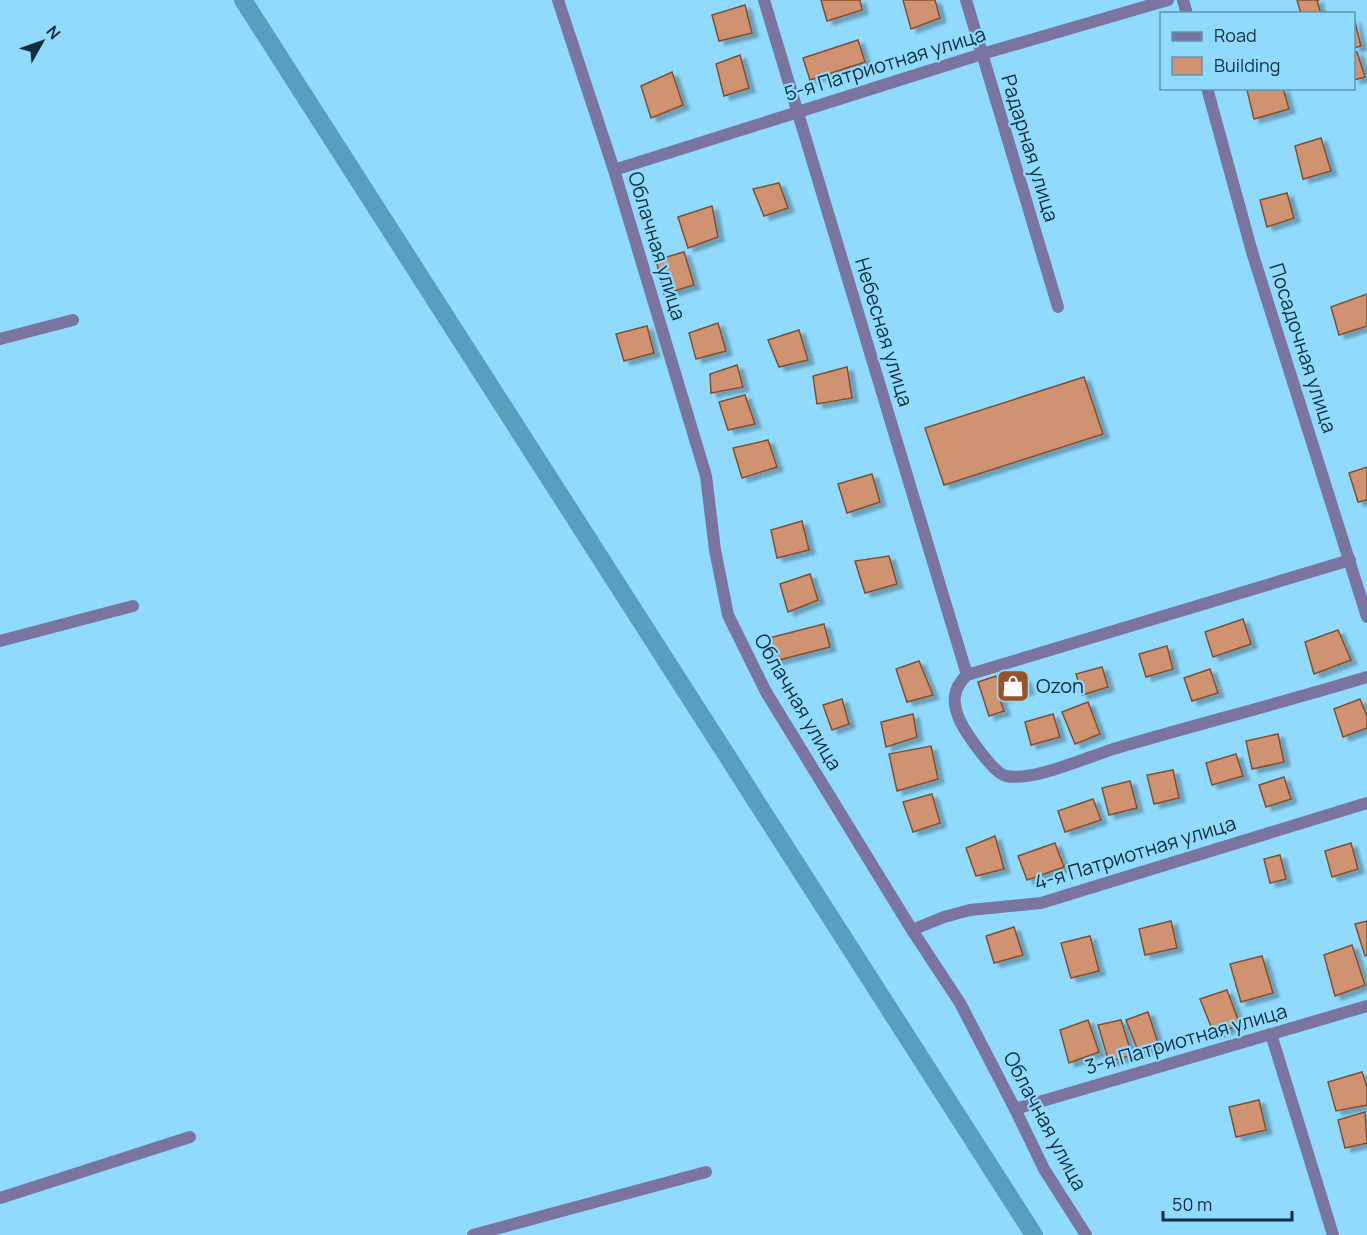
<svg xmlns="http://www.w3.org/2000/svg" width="1367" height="1235" font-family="Manrope,sans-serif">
  <defs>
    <filter id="shadow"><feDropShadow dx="6" dy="4" stdDeviation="1.5" flood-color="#0004"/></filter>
  </defs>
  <rect width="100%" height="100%" fill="#90dafd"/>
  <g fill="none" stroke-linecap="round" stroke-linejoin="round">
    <polyline stroke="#579ebf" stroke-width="18" points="243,0 1034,1235"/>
  </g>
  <g fill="#d09371" stroke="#854e2d" stroke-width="1.5" filter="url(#shadow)">
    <polygon points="821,0 860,0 862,10 827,21"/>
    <polygon points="903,0 935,0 940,18 911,29"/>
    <polygon points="1297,0 1319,0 1317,1 1321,14 1301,14"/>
    <polygon points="745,5 752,33 719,41 712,15"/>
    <polygon points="1354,18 1361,46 1354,48"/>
    <polygon points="858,40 865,62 810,80 803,58"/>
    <polygon points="1357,52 1365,77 1354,80 1354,53"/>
    <polygon points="740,55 749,88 724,96 716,64"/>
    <polygon points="672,72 683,105 651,118 641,86"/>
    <polygon points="1251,88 1283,88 1289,109 1254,119 1247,90"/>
    <polygon points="1321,138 1331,171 1303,179 1295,146"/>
    <polygon points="779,183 788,208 764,216 753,189"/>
    <polygon points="1287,193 1294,218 1267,227 1260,200"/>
    <polygon points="712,206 718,237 688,248 678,217"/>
    <polygon points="684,252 694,285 664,294 656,260"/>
    <polygon points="1367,294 1367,326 1339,335 1331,307"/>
    <polygon points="718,323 726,351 696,359 689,333"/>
    <polygon points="647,326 654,353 624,361 616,334"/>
    <polygon points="799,330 808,360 779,367 768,340"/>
    <polygon points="737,365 743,387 711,393 710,374"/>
    <polygon points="847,367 852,398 817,404 813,376"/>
    <polygon points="1084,377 1103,434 944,485 925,428"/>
    <polygon points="745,395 755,424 728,430 719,402"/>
    <polygon points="768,440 777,467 742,478 733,448"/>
    <polygon points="1367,467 1367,500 1358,502 1349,473"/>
    <polygon points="872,474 880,502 847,513 838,484"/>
    <polygon points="802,521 809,550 777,558 771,530"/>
    <polygon points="889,556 897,584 865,593 855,561"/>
    <polygon points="810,574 818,600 788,612 780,584"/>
    <polygon points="1243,619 1251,644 1213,657 1205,632"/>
    <polygon points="824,624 830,647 775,661 769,638"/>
    <polygon points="1338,630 1351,660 1314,674 1305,642"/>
    <polygon points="1167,646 1173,669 1146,677 1139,654"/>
    <polygon points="919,661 933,695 907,702 896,669"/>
    <polygon points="1102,667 1108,687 1082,695 1076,674"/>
    <polygon points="1210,669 1218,693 1192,701 1184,678"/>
    <polygon points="996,676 1000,686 1024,678 1028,690 1000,699 1004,711 989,716 978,682"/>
    <polygon points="842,699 849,724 832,730 823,705"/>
    <polygon points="1360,699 1367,716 1367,728 1343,737 1334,709"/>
    <polygon points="1088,702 1100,734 1075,744 1062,712"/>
    <polygon points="913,714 917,737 886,747 881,722"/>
    <polygon points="1053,714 1060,737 1031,745 1025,722"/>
    <polygon points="1278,734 1284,762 1252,769 1246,741"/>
    <polygon points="931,746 938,779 897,791 889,754"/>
    <polygon points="1236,754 1243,776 1212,785 1206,763"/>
    <polygon points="1173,770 1179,798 1154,804 1147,775"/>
    <polygon points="1284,777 1291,799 1266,807 1259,785"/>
    <polygon points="1130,781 1137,808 1109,815 1102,788"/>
    <polygon points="932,794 940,823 913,832 903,802"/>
    <polygon points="1093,799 1101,820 1065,832 1058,811"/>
    <polygon points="995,836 1004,869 976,876 966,848"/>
    <polygon points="1055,843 1064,867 1027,880 1018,856"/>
    <polygon points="1351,843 1358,869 1332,877 1325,851"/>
    <polygon points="1280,855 1286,879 1270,883 1264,859"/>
    <polygon points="1171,921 1177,948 1145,955 1139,929"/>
    <polygon points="1367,921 1367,955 1365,956 1355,924"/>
    <polygon points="1014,927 1023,955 994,963 986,936"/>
    <polygon points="1090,936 1099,971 1071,978 1061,943"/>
    <polygon points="1352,945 1365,985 1335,996 1324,955"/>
    <polygon points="1262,956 1273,993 1241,1002 1230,964"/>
    <polygon points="1227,990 1240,1025 1214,1034 1200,999"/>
    <polygon points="1148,1012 1159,1046 1139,1053 1126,1020"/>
    <polygon points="1088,1020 1099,1052 1069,1063 1060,1030"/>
    <polygon points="1121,1020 1132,1055 1109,1062 1098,1025"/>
    <polygon points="1362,1072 1367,1087 1367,1105 1336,1111 1328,1082"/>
    <polygon points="1259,1100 1266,1130 1236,1137 1229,1107"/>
    <polygon points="1365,1112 1367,1143 1345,1148 1338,1120"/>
  </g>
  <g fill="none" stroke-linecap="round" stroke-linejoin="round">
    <g stroke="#7a74a0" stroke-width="12">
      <polyline points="558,0 614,170 706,476 715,550 728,615 766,692 912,930 960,1003 1015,1109 1044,1169 1086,1235"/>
      <polyline points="764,0 967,675"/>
      <polyline points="966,0 1058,307"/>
      <polyline points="1183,0 1187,14"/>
      <polyline points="1207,88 1252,252 1367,617"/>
      <polyline points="614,170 982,54 1168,0"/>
      <polyline points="0,339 73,320"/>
      <path d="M1350,560L967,675C952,689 952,703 960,721C966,733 993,773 1006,776C1035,782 1091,755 1120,747C1202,723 1285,702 1367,677"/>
      <polyline points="0,641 133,606"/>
      <polyline points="912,930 944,917 970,910 1041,903 1367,803"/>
      <polyline points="1271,1034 1333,1235"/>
      <polyline points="1015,1109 1367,1006"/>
      <polyline points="0,1198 190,1137"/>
      <polyline points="473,1235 706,1172"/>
    </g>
  </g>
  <defs>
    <g id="shop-square" transform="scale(1.725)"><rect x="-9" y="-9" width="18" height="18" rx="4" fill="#985328" stroke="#90dafd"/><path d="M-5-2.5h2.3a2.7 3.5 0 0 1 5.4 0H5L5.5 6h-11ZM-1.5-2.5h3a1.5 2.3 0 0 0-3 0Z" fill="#fff"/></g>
  </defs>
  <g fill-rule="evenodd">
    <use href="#shop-square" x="1013" y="686"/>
  </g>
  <g text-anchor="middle" stroke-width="4.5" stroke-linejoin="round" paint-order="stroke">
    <g font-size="20" fill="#102f3d" stroke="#90dafd">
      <text transform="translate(885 64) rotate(-17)" y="7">5-я Патриотная улица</text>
      <text transform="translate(1030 148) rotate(73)" y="7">Радарная улица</text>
      <text transform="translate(657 246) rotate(73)" y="7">Облачная улица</text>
      <text transform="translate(884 332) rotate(73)" y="7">Небесная улица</text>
      <text transform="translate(1303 348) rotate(72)" y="7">Посадочная улица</text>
      <text transform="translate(798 702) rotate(60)" y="7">Облачная улица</text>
      <text transform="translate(1135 853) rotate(-17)" y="7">4-я Патриотная улица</text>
      <text transform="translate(1186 1039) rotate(-16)" y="7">3-я Патриотная улица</text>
      <text transform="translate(1045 1121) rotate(62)" y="7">Облачная улица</text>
    </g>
    <g font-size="20" fill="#102f3d" stroke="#90dafd" text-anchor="start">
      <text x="1036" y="693">Ozon</text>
    </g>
  </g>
  <rect x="1160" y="12" width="195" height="78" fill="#90dafd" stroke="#5d96b0" stroke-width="1.5"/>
  <rect x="1172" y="32" width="30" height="9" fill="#7a74a0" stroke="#5d96b0" stroke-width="1.5"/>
  <text x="1214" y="42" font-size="18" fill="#102f3d">Road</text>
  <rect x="1172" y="57" width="30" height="18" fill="#d09371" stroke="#5d96b0" stroke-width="1.5"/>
  <text x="1214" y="72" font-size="18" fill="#102f3d">Building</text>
  <g transform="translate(42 42) rotate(50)" stroke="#90dafd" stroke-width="4.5" paint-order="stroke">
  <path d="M0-4.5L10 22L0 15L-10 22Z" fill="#102f3d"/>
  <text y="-9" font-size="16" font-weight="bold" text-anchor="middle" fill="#102f3d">N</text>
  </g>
  <path d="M1163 1211v9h129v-9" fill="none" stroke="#102f3d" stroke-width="3"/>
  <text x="1172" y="1211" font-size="18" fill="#102f3d" stroke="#90dafd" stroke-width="4.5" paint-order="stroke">50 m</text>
</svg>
